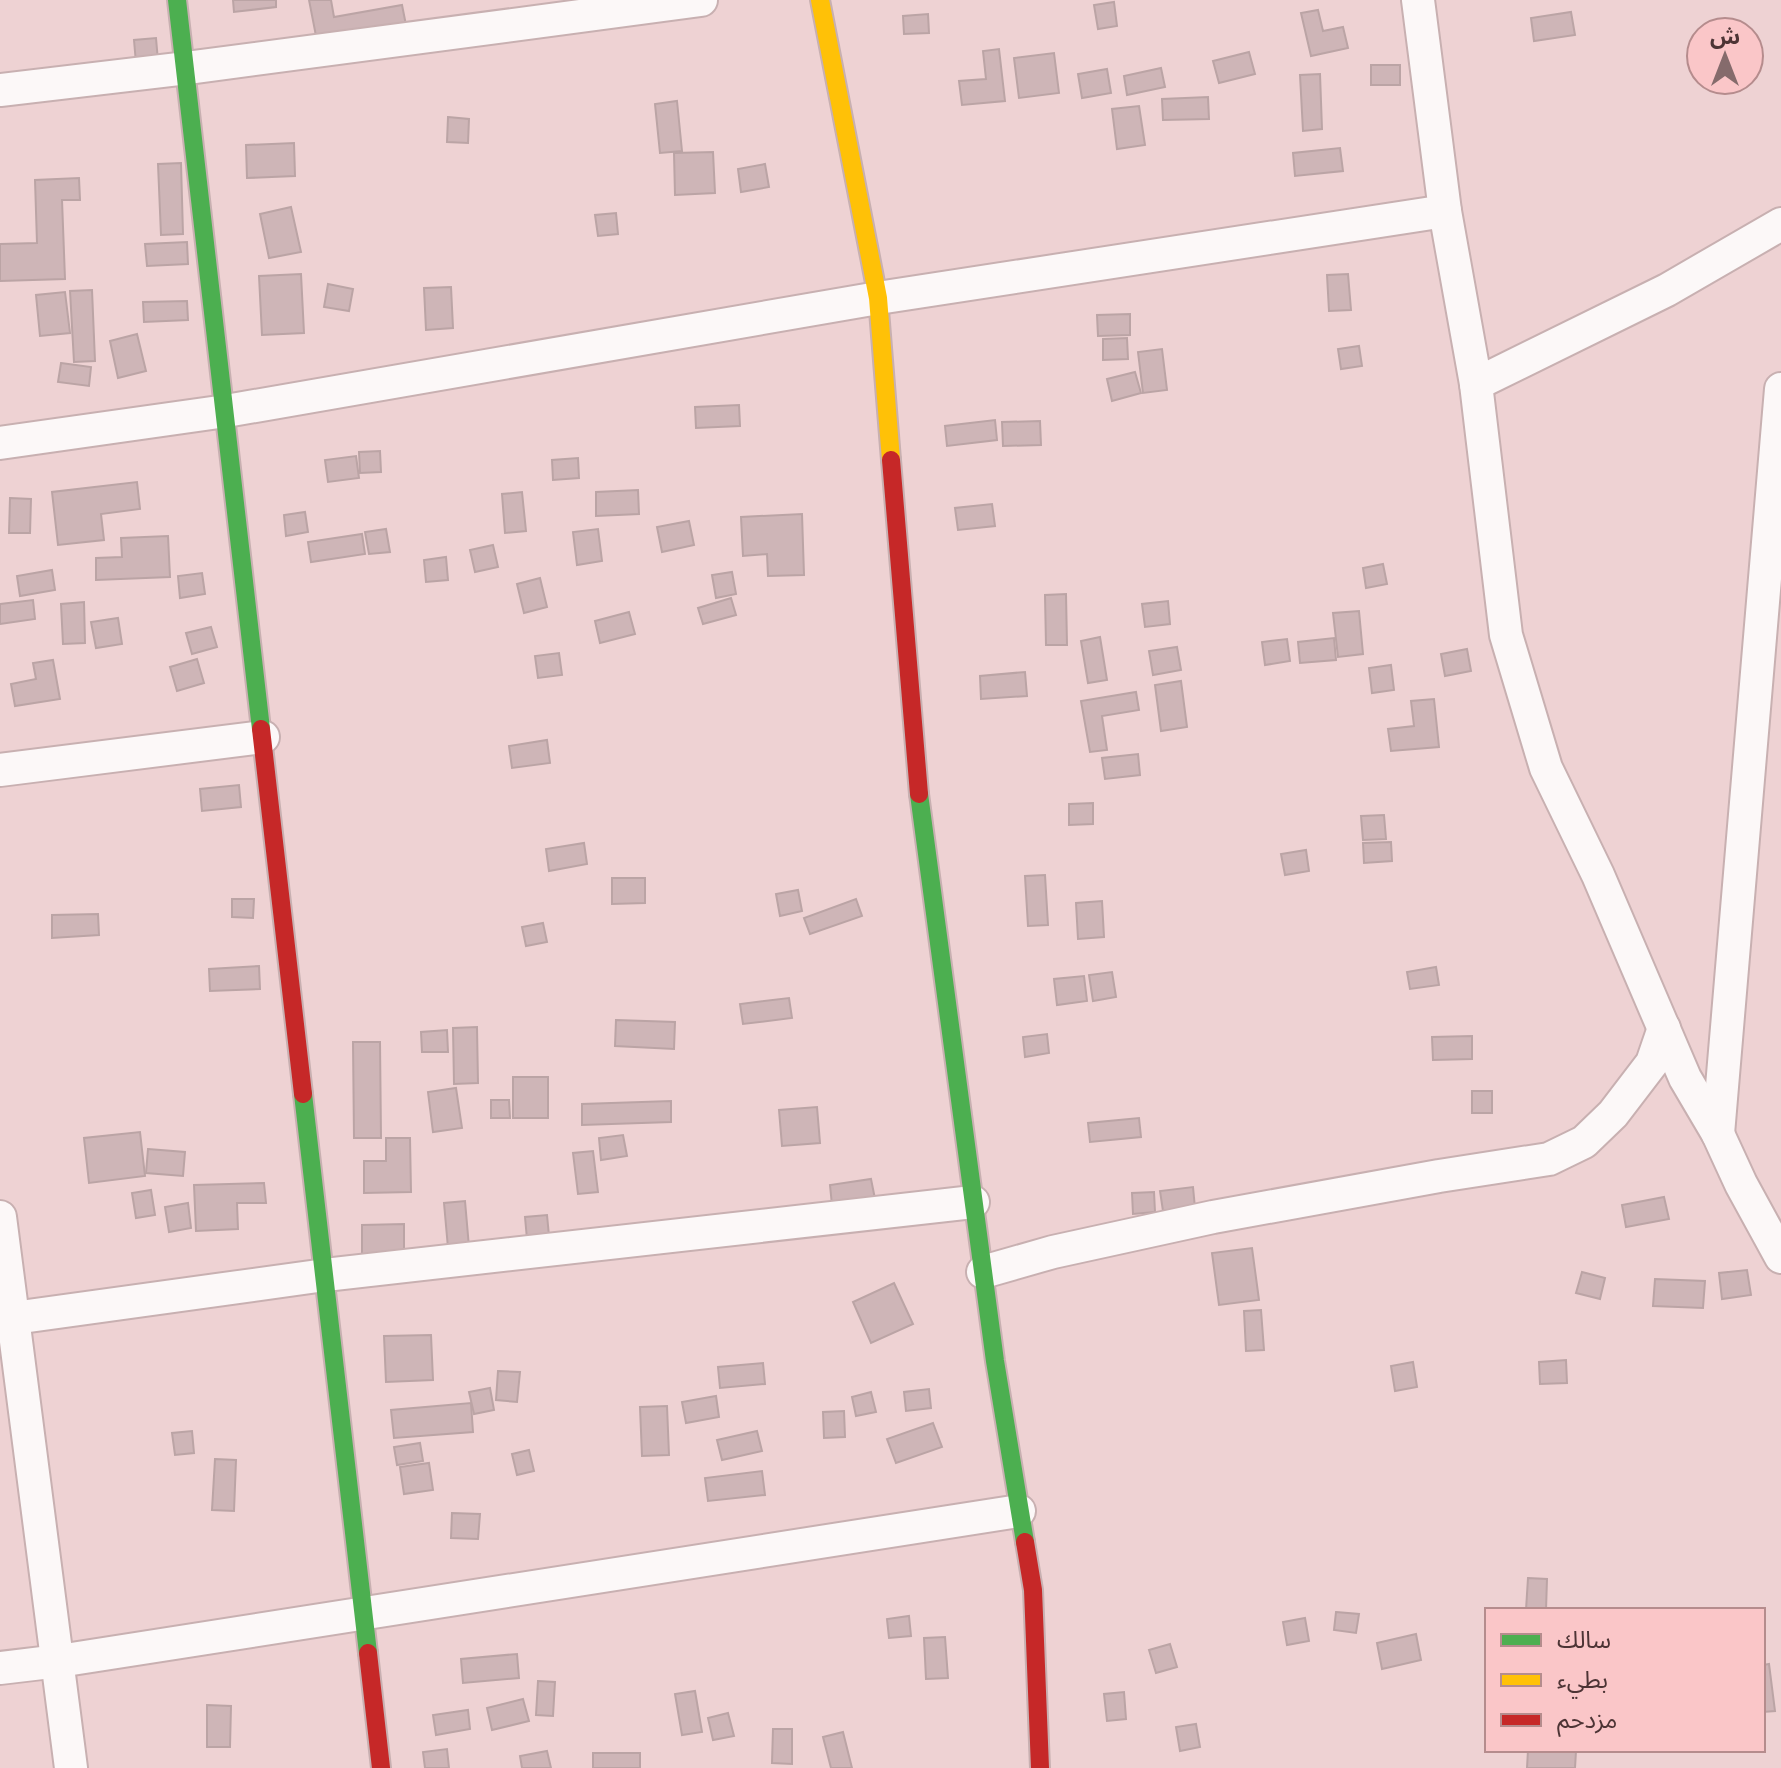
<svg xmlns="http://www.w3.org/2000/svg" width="1781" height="1768" font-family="Overpass,'Noto Sans Arabic',sans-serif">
  <rect width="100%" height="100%" fill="#eed2d3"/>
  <g fill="#ceb5b7" stroke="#bba4a5" stroke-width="2">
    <polygon points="233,0 276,0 276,7 234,12"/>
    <polygon points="309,0 331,0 334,17 402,5 406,25 317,41"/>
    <polygon points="1114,2 1117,26 1098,29 1094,5"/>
    <polygon points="1318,10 1323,31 1343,27 1348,48 1311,56 1301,13"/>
    <polygon points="1571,12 1575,35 1534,41 1531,18"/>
    <polygon points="928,14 929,33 904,34 903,16"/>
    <polygon points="156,38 158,61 136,63 134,40"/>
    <polygon points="999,49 1005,101 962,105 959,81 986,79 983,51"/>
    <polygon points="1249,52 1255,74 1219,83 1213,61"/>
    <polygon points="1054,53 1059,93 1019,98 1014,58"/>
    <rect x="1371" y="65" width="29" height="20"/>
    <polygon points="1161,68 1165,87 1127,95 1124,76"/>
    <polygon points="1107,69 1111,93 1082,98 1078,74"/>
    <polygon points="1320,74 1322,129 1303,131 1300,75"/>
    <polygon points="1208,97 1209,119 1163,120 1162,99"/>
    <polygon points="677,101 682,151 660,153 655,104"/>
    <polygon points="1139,106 1145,145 1117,149 1112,109"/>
    <polygon points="448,117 469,119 468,143 447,142"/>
    <polygon points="294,143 295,176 247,178 246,145"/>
    <polygon points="1340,148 1343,171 1295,176 1293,153"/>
    <polygon points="713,152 715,193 675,195 674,153"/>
    <polygon points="181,163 183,234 161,235 158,164"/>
    <polygon points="765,164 769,187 741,192 738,169"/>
    <polygon points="79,178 80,200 62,200 65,279 0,281 0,244 37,243 35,180"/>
    <polygon points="291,207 301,252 269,258 260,214"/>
    <polygon points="616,213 618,234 598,236 595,215"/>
    <polygon points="187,242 188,264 147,266 145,244"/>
    <polygon points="301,274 304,333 262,335 259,276"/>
    <polygon points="1348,274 1351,310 1329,311 1327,275"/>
    <polygon points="328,284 353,289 349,311 324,307"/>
    <polygon points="451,287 453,328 426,330 424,288"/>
    <polygon points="92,290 95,361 74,362 70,291"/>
    <polygon points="65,292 70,333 40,336 36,295"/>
    <polygon points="187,301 188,320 144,322 143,302"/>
    <polygon points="1130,314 1130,335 1098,336 1097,315"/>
    <polygon points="137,334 146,371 118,378 110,341"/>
    <polygon points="1127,338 1128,359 1103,360 1103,339"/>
    <polygon points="1359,346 1362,366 1341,369 1338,349"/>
    <polygon points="1162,349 1167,390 1143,393 1138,352"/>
    <polygon points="61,363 91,367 89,386 58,382"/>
    <polygon points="1135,372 1141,393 1112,401 1107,379"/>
    <polygon points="739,405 740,426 696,428 695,407"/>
    <polygon points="995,420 997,440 947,446 945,426"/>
    <polygon points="1040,421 1041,445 1003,446 1002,422"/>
    <polygon points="380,451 381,472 360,473 359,452"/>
    <polygon points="356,456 359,478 328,482 325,460"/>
    <polygon points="578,458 579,478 553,480 552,460"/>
    <polygon points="137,482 140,509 101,514 104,540 58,545 52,492"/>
    <polygon points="638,490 639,514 596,516 596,492"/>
    <polygon points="522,492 526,531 505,533 502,494"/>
    <polygon points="10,498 31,499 30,533 9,533"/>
    <polygon points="992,504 995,526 958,530 955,508"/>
    <polygon points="305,512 308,532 286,536 284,515"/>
    <polygon points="802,514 804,575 768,576 767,554 743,556 741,517"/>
    <polygon points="689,521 694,545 662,552 657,527"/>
    <polygon points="386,529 390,552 369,554 365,532"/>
    <polygon points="598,529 602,561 577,565 573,532"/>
    <polygon points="362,534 365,554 311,562 308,542"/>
    <polygon points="168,536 170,577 96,580 96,558 122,557 121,538"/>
    <polygon points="493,545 498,567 475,572 470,550"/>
    <polygon points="446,557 448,580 426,582 424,560"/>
    <polygon points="1383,564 1387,584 1366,588 1363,568"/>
    <polygon points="52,570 55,590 20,596 17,576"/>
    <polygon points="732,572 736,594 716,598 712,575"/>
    <polygon points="202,573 205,594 180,598 178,576"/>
    <polygon points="540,578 547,607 524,613 517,584"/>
    <polygon points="1066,594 1067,645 1046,645 1045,595"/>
    <polygon points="731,598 736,615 703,624 698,608"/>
    <polygon points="33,600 35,619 0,624 0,604"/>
    <polygon points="1168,601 1170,624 1145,627 1142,604"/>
    <polygon points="84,602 85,643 63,644 61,604"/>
    <polygon points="1359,611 1363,654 1338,657 1333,613"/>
    <polygon points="629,612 635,634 600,643 595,621"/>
    <polygon points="118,618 122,644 96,648 91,622"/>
    <polygon points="211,627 217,647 192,654 186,633"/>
    <polygon points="1100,637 1107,680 1088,683 1081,641"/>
    <polygon points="1334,638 1336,660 1300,663 1298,642"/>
    <polygon points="1287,639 1290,661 1265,665 1262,642"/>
    <polygon points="1177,647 1181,670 1153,675 1149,651"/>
    <polygon points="1467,649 1471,671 1445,676 1441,654"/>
    <polygon points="559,653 562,675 538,678 535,656"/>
    <polygon points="197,659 204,683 177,691 170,667"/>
    <polygon points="53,660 60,699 15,706 11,684 36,679 33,663"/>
    <polygon points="1391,665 1394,690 1372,693 1369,668"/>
    <polygon points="1025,672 1027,696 981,699 980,676"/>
    <polygon points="1181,681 1187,727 1161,731 1155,685"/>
    <polygon points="1136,692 1139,710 1102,716 1107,750 1090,752 1081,701"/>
    <polygon points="1434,699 1439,747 1391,751 1388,729 1414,726 1411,701"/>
    <polygon points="547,740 550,763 512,768 509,746"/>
    <polygon points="1138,754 1140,775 1105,779 1102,758"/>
    <polygon points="239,785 241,807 202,811 200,789"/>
    <polygon points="1093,803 1093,824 1069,825 1069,804"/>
    <polygon points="1384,815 1386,839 1363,840 1361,816"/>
    <polygon points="1391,842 1392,861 1364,863 1363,843"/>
    <polygon points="584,843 587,864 549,871 546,849"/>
    <polygon points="1306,850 1309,871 1285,875 1281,854"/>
    <polygon points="1045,875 1048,925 1028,926 1025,876"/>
    <polygon points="612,878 645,878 645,903 612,904"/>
    <polygon points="798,890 802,911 780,916 776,894"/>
    <polygon points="232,899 254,899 253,918 232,917"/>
    <polygon points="856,899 862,916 810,934 804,918"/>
    <polygon points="1102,901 1104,937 1078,939 1076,903"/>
    <polygon points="98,914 99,935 52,938 52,915"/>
    <polygon points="543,923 547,942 526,946 522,927"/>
    <polygon points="259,966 260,989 210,991 209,969"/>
    <polygon points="1436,967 1439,985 1410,989 1407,972"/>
    <polygon points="1112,972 1116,997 1093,1001 1089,975"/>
    <polygon points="1084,976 1087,1001 1057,1005 1054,979"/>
    <polygon points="789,998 792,1018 743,1024 740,1004"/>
    <polygon points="616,1020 675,1022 674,1049 615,1046"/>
    <polygon points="477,1027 478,1083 454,1084 453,1028"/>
    <polygon points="447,1030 448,1052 422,1052 421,1032"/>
    <polygon points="1047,1034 1049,1053 1025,1057 1023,1037"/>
    <polygon points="1472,1036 1472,1059 1433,1060 1432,1037"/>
    <polygon points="353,1042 380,1042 381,1138 354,1138"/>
    <rect x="513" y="1077" width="35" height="41"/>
    <polygon points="456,1088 462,1128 433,1132 428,1092"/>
    <rect x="1472" y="1091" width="20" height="22"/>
    <polygon points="491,1100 509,1100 510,1118 491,1118"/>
    <polygon points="671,1101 671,1122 582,1125 582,1104"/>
    <polygon points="817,1107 820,1143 782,1146 779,1110"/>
    <polygon points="1139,1118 1141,1137 1090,1142 1088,1123"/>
    <polygon points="140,1132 145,1176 89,1183 84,1138"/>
    <polygon points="623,1135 627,1156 601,1160 599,1138"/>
    <polygon points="386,1138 410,1138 411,1192 364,1193 364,1161 386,1161"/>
    <polygon points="148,1149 185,1152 183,1176 146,1173"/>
    <polygon points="593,1151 598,1192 578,1194 573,1153"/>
    <polygon points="871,1179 875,1199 832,1205 830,1185"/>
    <polygon points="264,1183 266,1203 237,1203 238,1229 196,1231 194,1185"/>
    <polygon points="1193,1187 1195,1208 1163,1211 1160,1191"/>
    <polygon points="151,1190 155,1215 136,1218 132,1193"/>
    <polygon points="1154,1192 1155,1212 1133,1214 1132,1193"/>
    <polygon points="1664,1197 1669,1219 1626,1227 1622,1205"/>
    <polygon points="465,1201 469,1247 448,1248 444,1203"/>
    <polygon points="188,1203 191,1228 169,1232 165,1207"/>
    <polygon points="547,1215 549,1236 527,1239 525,1217"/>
    <polygon points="404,1224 404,1259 362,1259 362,1225"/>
    <polygon points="1252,1248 1259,1300 1219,1305 1212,1253"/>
    <polygon points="1747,1270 1751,1295 1722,1299 1719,1273"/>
    <polygon points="1582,1272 1605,1278 1600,1299 1576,1293"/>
    <polygon points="1655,1279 1705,1281 1703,1308 1653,1306"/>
    <polygon points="894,1283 913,1324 871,1343 853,1302"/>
    <polygon points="1261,1310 1264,1350 1246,1351 1244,1311"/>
    <polygon points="431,1335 433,1380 386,1382 384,1336"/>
    <polygon points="1566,1360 1567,1383 1540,1384 1539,1362"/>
    <polygon points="1413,1362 1417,1387 1395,1391 1391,1366"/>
    <polygon points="763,1363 765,1384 720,1388 718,1367"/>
    <polygon points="498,1371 520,1372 517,1402 496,1400"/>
    <polygon points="490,1388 494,1410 474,1414 469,1392"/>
    <polygon points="929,1389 931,1408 906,1411 904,1392"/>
    <polygon points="871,1392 876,1412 856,1416 852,1397"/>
    <polygon points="716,1396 719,1417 686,1423 682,1402"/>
    <polygon points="471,1403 473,1432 394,1438 391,1410"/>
    <polygon points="667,1406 669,1455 642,1456 640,1407"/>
    <polygon points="844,1411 845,1437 824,1438 823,1412"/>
    <polygon points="933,1423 942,1447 896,1463 887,1439"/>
    <polygon points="192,1431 194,1453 175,1455 172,1433"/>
    <polygon points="757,1431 762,1451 722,1460 717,1440"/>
    <polygon points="420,1443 423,1461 397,1465 394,1447"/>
    <polygon points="529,1450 534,1471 517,1475 512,1454"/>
    <polygon points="215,1459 236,1460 234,1511 212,1510"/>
    <polygon points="429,1463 433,1490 404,1494 400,1467"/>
    <polygon points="762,1471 765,1495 708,1501 705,1478"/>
    <polygon points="452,1513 480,1514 478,1539 451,1538"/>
    <polygon points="1528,1578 1547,1579 1546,1610 1526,1610"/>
    <polygon points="1336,1612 1359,1614 1356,1633 1334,1630"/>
    <polygon points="909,1616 911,1636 889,1638 887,1619"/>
    <polygon points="1305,1618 1309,1641 1287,1645 1283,1622"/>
    <polygon points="1416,1634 1421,1660 1382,1669 1377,1643"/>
    <polygon points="945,1637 948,1678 926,1679 924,1638"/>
    <polygon points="1170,1644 1177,1667 1156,1673 1149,1650"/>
    <polygon points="517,1654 519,1678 463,1683 461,1659"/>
    <polygon points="1769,1664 1775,1711 1763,1712 1763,1665"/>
    <polygon points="538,1681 555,1682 553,1716 536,1715"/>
    <polygon points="695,1691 702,1732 682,1735 675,1694"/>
    <polygon points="1124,1692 1126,1719 1107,1721 1104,1694"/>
    <polygon points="523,1699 529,1721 492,1730 487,1708"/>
    <polygon points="207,1705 231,1706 230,1747 207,1747"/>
    <polygon points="468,1710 470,1729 436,1735 433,1715"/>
    <polygon points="728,1713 734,1736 713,1740 708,1718"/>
    <polygon points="1196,1724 1200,1747 1180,1751 1176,1727"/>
    <polygon points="773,1729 792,1729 792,1764 772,1763"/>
    <polygon points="843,1732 852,1768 831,1768 823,1737"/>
    <polygon points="447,1749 449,1768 425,1768 423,1752"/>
    <polygon points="1528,1750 1576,1751 1575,1768 1527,1768"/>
    <polygon points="547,1751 551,1768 522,1768 520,1756"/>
    <rect x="593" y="1753" width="47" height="15"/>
  </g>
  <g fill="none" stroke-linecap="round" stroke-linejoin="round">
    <g stroke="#c8b0b1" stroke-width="36">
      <g id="street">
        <polyline points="1418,0 1445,211 1476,384 1506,635 1546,768 1598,875 1685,1078 1718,1134 1741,1184 1781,1257"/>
        <polyline points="0,90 187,68 701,0"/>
        <polyline points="1476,384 1667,290 1781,224"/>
        <polyline points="0,443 226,411 878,298 1445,211"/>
        <polyline points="0,770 263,737"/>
        <polyline points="1718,1134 1781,389"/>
        <polyline points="0,1217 71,1768"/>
        <polyline points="983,1272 1053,1252 1213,1217 1439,1176 1549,1159 1584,1142 1613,1114 1652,1063 1664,1028"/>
        <polyline points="0,1320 325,1275 973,1202"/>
        <polyline points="0,1668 59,1661 1019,1511"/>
      </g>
    </g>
    <g stroke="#c8b0b1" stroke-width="22">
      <g id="fast">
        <polyline points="177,0 261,729"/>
        <polyline points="919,794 995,1361 1025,1542"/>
        <polyline points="303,1094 368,1653"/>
      </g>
    </g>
    <g stroke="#c8b0b1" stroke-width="22">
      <polyline id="slow" points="820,0 878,298 891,460"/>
    </g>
    <g stroke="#c8b0b1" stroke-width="22">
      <g id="jam">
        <polyline points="891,460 919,794"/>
        <polyline points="261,729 303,1094"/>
        <polyline points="1025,1542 1033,1590 1040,1768"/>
        <polyline points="368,1653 381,1768"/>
      </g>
    </g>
    <use href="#street" stroke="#fcf8f8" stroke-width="32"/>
    <use href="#fast" stroke="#4caf50" stroke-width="18"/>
    <use href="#slow" stroke="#ffc107" stroke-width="18"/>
    <use href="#jam" stroke="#c62828" stroke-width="18"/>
  </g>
  <rect x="1485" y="1608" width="280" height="144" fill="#fac6c8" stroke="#b58c8d" stroke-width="2"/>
  <rect x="1501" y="1634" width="40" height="12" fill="#4caf50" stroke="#b58c8d" stroke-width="2"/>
  <text x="1557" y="1648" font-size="24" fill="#4d3435">سالك</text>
  <rect x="1501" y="1674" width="40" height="12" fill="#ffc107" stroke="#b58c8d" stroke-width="2"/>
  <text x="1557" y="1688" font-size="24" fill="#4d3435">بطيء</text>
  <rect x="1501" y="1714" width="40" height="12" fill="#c62828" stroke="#b58c8d" stroke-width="2"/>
  <text x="1557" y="1728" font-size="24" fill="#4d3435">مزدحم</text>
  <g transform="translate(1725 56)"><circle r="38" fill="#fac6c8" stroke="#b58c8d" stroke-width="2"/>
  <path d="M0-6L14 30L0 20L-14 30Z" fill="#856b6c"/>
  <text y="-12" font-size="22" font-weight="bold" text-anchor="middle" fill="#4d3435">ش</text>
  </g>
</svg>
